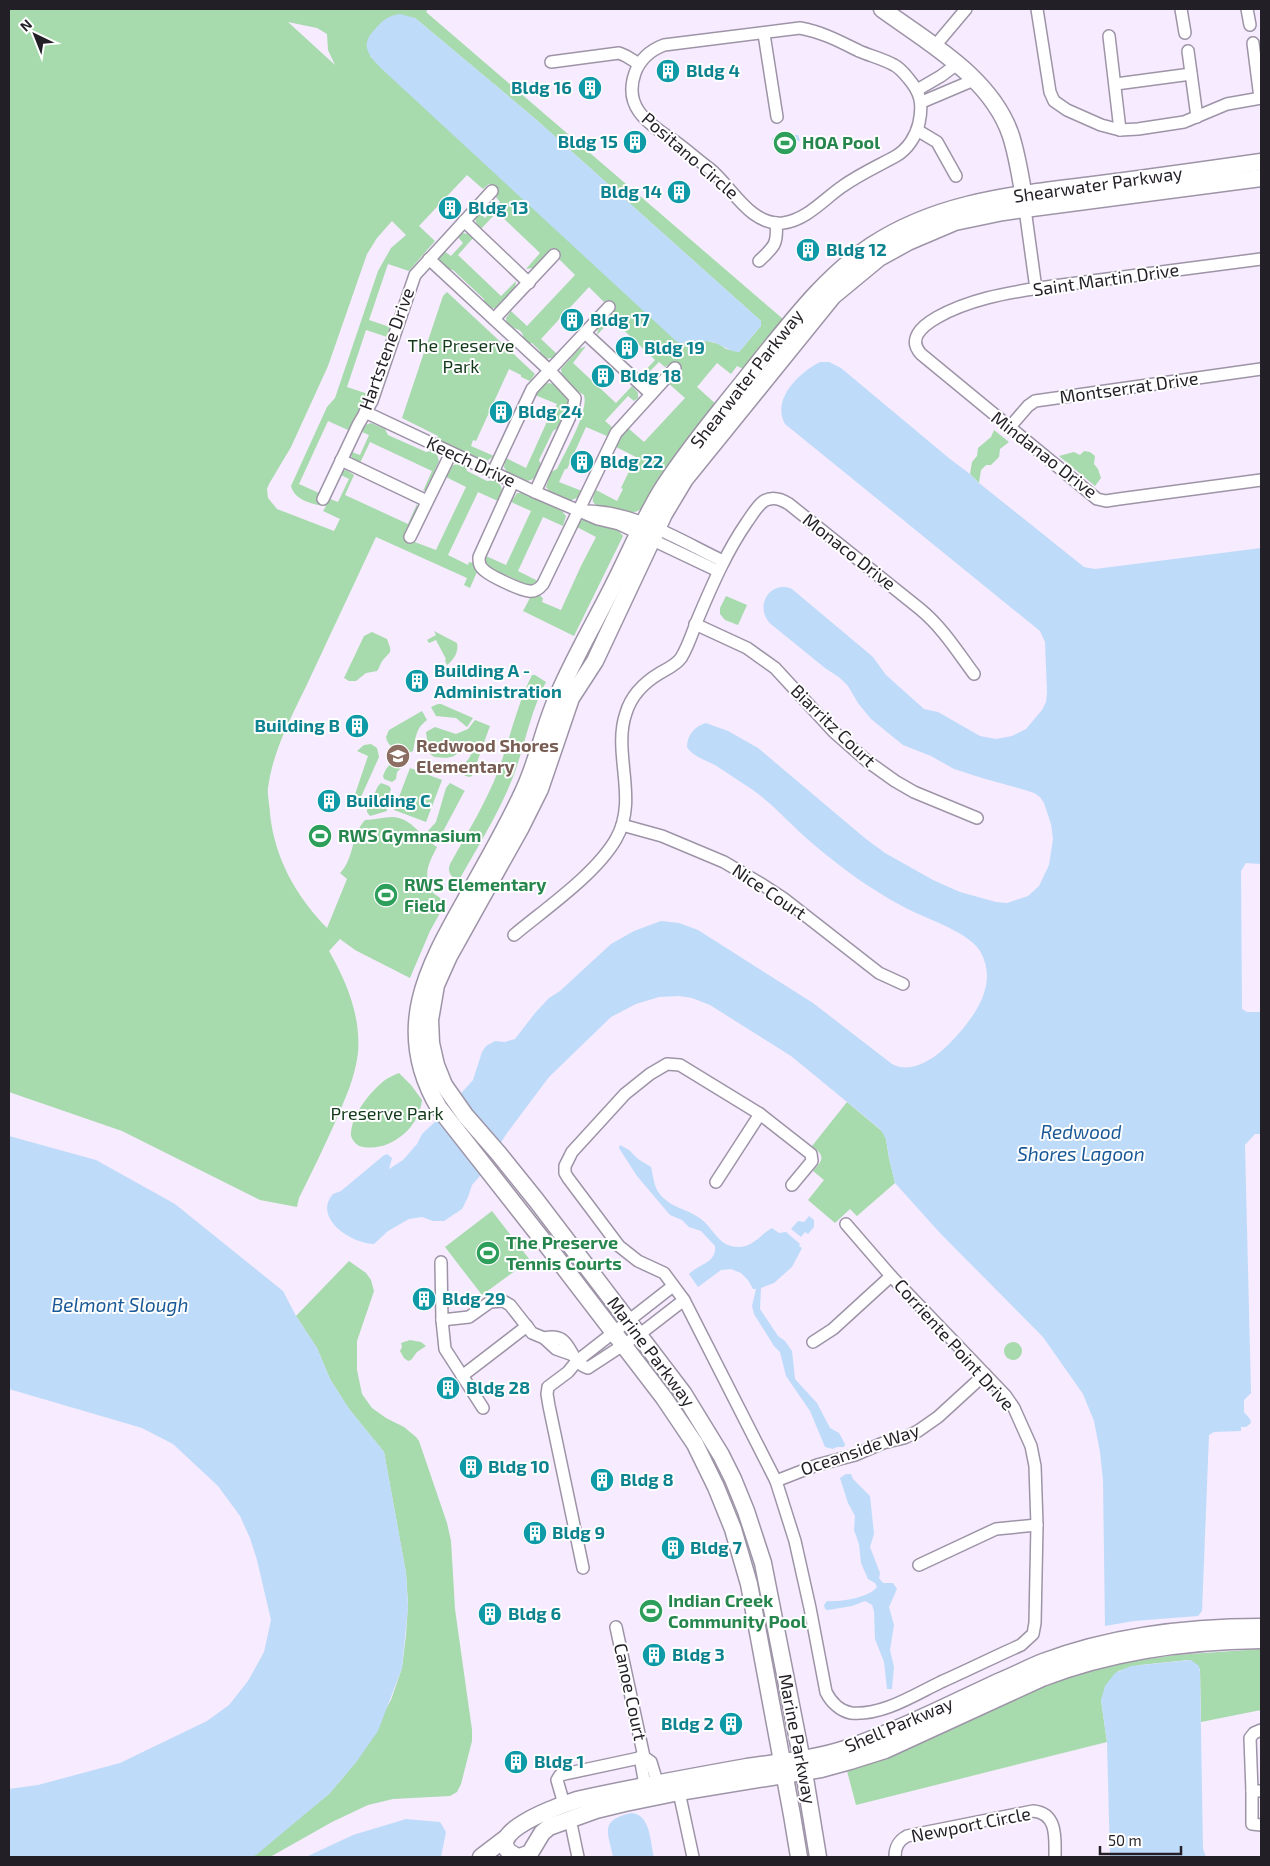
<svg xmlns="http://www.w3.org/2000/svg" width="1270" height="1866" font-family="'Exo 2',sans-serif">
  <rect width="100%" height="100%" fill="#f6ebff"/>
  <g fill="#a7daac" fill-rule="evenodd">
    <path d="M9,9H428L426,12L783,319L743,369L737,366L731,374L717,363L697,387L717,405L645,505C642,508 639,511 635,512C628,514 596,508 593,502C592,498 594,494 596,490L617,501L623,489L621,488L636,457L616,447L622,435L628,428L644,442L685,398L668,383L679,372L670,364L665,367L659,362L650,371L656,377L654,380L648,382L640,376L655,360L612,319L597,335L598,327L616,308L607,300L604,302L589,287L541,339L557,354L552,358L544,359L540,355V351L532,343L527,344C523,340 524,337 522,333C518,328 512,328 507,326L506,318L511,311L527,326L575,275L559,259L561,257L552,248L533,268L526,269L540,253L497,212L481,229C477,225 474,221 476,215L479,213L485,218L500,202L495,196L497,191L489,184L483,189L467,175L419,226L435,241L409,271L388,264L369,320L390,327L387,337L366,330L347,387L368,394L348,430L328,421L299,484L319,493L317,498L327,503L330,499L338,502L349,479L341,475L343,471L346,470L354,475L345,495L408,524L417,504V509L404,538L436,550L466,487L446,477L453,465L459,464L466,467L467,471L487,481C495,479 501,482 502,490L498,501L478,492L448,555L468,565L469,562L473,563L477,572L470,588L464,585L467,578L376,537C354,584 332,631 310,678C293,714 273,749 268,788C267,796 270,806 270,814C275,859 296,896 327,928L347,879L340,873C354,860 351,835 365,820C375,820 383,817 393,817C412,818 421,837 437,847C430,861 420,878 435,890L433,893L446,902L430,931L410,978L355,950L340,939L329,951C347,982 361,1017 358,1053C355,1077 346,1097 337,1118C325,1145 312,1172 299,1198L297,1207L260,1200L122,1131L9,1092ZM415,18L532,116L761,321V326L739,352L726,349L719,344L707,341L475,154L374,60L370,56ZM288,22L317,28L327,34L328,50L335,65ZM392,221L406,235L391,248L378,271L335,398L327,407L291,486C294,500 314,505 326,506L323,511L340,519L334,531L277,509L268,498L267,489L269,484L291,447L328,366L367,254L377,238Z"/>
    <path d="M462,233L468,234L473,238L458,255L501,296L516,281L515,288L495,308H489L485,305L484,299L453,270C446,269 440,265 439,257L444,251L451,256L463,243L457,236Z"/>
    <polygon points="447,292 535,374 530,381 521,377 521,375 509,369 476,441 473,440 471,446 494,456 487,461 483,461 436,439 438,436 402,418 443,296"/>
    <path d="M586,346L573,363L616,403L632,386L638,393V398L634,401L628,396L605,421L612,427L607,436L586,427L567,469H565L559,482L582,491L579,497L569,501L551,493L546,487L551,472L557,469C565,452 589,412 584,395C576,390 561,380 561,369L579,349Z"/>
    <polygon points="549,383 553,384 567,398 569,405 559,427 553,431 539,460 541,465 536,477 531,480 527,481 507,472 504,467 506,458 526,468 550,415 552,416 557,404 535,395 545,384"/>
    <polygon points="371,423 385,429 388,435 426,452 432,451 437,454 439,461 426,490 423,491 432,471 370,442 360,463 352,459 351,456 352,452 360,455 369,435 362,432 365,425"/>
    <polygon points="994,430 1009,442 1000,449 999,457 991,465 986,465 981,470 979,483 970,474 972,462 977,456 978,448 991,437"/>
    <polygon points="1084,451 1090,452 1095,456 1094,464 1098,469 1101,478 1095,486 1059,456 1074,452 1080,455"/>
    <polygon points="517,493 524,493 562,511 566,516 563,526 543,517 518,571 538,581 530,586 490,568 485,562 486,556 506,565 531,511 511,502"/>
    <polygon points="585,519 617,529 623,536 574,636 523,611 530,598 539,595 543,598 542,602 561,610 581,566 596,537 575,526 578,522"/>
    <polygon points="726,596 747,605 738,625 725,620 720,614 720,608"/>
    <path d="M434,631L457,643C459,651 454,660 447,665L445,660L446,659L436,640L429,643L427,640L436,635Z"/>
    <path d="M372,632L387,639C392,653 392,650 383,660C380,663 380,667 377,671L366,673L356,681H349L344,678L364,636Z"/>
    <path d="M532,675H535L546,682C530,712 525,746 513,777C499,813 478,846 459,880C451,878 447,872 450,864C467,833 486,803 499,769C510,738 517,705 532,675Z"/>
    <polygon points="438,704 441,704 473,718 467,727 456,718 436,716 431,707"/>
    <path d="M422,711L427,720C415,729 416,738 413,751L411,752C400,749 389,751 386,737L389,730Z"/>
    <path d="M475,720L490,726L472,776L469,777L461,774L459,771C464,763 474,757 471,747L461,748C455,760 446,758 434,757L429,753L426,732L435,727L456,734L468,729Z"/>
    <polygon points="371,744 377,748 379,757 356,808 351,806 368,756 357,751 364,745"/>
    <path d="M402,761L404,765L397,772L396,779L392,782L384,779L383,776C387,765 391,762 402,761Z"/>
    <polygon points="410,768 442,780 426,822 394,810"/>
    <polygon points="381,783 389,786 391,789 387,800 387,811 370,816 367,812 367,810 378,786"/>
    <polygon points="450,783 465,791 464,792 439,839 437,840 429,836 427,832 436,822 446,788"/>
    <path d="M399,1073L411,1085L422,1100C419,1130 387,1154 359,1146C355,1143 350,1138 351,1133C352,1114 371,1091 385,1080C389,1077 394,1075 399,1073Z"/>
    <path d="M847,1102L883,1132L886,1139L889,1158L895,1183L857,1216L850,1209L835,1223L808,1200L824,1180L813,1171C824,1159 825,1156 812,1146Z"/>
    <polygon points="492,1211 530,1260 482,1295 445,1247"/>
    <polygon points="349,1261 366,1273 371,1280 374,1291 357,1341 357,1370 362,1394 372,1408 386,1418 404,1427 416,1437 419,1441 447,1523 451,1541 455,1609 472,1730 472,1741 461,1784 457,1792 450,1796 393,1799 368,1805 332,1822 270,1857 252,1857 329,1794 356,1762 391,1700 402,1668 406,1635 408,1604 406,1573 384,1452 349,1409 330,1379 317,1348 296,1316"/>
    <polygon points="410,1340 421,1342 426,1346 417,1352 411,1360 408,1361 404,1358 400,1351 402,1347 401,1343"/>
    <circle cx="1013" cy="1351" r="9"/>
    <polygon points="1261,1649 1261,1710 1201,1722 1200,1669 1188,1660 1140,1665 1118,1671 1101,1700 1107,1742 856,1805 847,1771 891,1756 1042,1687 1105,1665 1176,1655"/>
  </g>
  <g fill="#bfdbfa">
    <path d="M400,14L415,18L532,116L761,321V326L739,352C728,351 723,345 713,342C701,339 689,346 677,342L384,71C369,56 358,46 376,28C384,19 388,16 400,14Z"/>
    <path d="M789,135H798L800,141H797C797,156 780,158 775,144H773L772,138Z"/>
    <path d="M820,362H829L841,368L950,459L970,474L979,483L1084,567L1095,569L1261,548V864L1246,863L1241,871L1242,1006V1009L1247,1012H1261V1134H1255L1245,1145L1251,1393L1244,1400V1412L1250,1419L1251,1423L1246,1427H1241V1431L1214,1432L1209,1435L1202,1611L1198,1616L1134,1621L1105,1626L1103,1480L1100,1452L1094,1421L1083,1394L1043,1337L940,1233L895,1183L889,1158L886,1139L880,1129L791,1056L710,1005L692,998L679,996L659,997L636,1004L611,1017L549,1077L507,1133L479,1177L472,1185L468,1197L462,1209L444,1221H433L422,1217L409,1219L388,1231L374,1244C352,1244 312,1218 333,1194L341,1191L383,1156L387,1154L392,1158L389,1169L403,1160L417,1144L422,1134L437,1120L473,1080L482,1052L486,1046L495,1041L505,1042L515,1039L535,1013L549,998L560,991L611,944L634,931L661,921L679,923L698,930L813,1003L892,1064C922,1080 958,1037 973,1015C986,996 993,973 980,951C968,931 923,918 902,906C870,889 840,867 812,843C792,826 774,805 753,790C740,782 728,773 715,765C705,760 692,756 687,747C687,735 695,726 706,723L728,731L758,748L866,839L885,853L933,880L960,892L996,902L1007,903L1028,896L1039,886L1049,865L1053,839L1051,824L1044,803L1040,797L1034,793L1025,790L982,778L954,769L931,756L903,745L871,719L858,703L848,686L840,678L825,668L772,625C753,609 769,579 792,589L873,657L886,675L924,709L938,712L980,736L996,739L1012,736L1026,729L1042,710L1046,702L1047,692L1045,642L1040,631L785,424C771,399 800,372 820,362Z"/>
    <polygon points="9,1136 96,1160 175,1204 283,1291 296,1316 317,1348 330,1379 349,1409 384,1452 406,1573 408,1607 402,1668 378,1731 357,1761 329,1794 256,1855 252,1857 9,1857 9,1789 38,1785 120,1763 207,1721 229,1705 248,1681 264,1652 271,1620 257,1560 250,1538 240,1516 218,1486 173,1444 142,1428 9,1389"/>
    <path d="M620,1145L629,1150L638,1159L651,1167C653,1175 654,1187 659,1193C670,1208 688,1209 701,1219C715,1230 719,1248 740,1247C754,1246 761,1234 772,1228L779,1233L786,1232L800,1244L799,1246L802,1248L792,1267L774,1283L761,1288L760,1309L778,1336L785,1341L792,1351L795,1379L817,1403L830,1428L839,1433L845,1444L844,1447H837L833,1449L825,1447L810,1411L786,1376L780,1352L774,1346L754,1314L752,1306L756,1289H753L748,1280L741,1273L731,1269L721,1270L698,1287L689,1274C698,1264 717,1263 715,1246L701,1231L689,1227L682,1220L670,1215L637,1176L619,1148Z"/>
    <polygon points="809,1216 814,1220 814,1227 808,1234 805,1232 801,1237 791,1229 798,1221 804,1222"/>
    <path d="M846,1474H851L853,1479L870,1496L874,1534L870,1547L880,1573L879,1578L883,1583H893L897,1589L889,1607L894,1625L890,1650L894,1667L892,1689H887L884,1662L875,1639L874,1611L872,1605L865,1601L852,1606L828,1610L825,1609L824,1605L827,1601C842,1602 868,1598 877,1587L875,1583L868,1579L861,1563L859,1544L854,1530L855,1516L848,1503L840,1478Z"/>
    <polygon points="1191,1660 1199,1666 1200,1672 1203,1849 1206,1857 1110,1857 1107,1742 1101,1700 1105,1686 1115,1673 1131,1666"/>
    <path d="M631,1813C651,1814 650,1842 654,1857H613C608,1831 599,1821 631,1813Z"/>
    <polygon points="406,1819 440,1822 446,1832 441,1857 306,1857 353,1835"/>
  </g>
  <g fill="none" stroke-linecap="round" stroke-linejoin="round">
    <g stroke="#9e94a7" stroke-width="14">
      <g id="street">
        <polyline points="1037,9 1050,92 1054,101 1067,110 1101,125 1120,130 1138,129 1184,122 1227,104 1261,98"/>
        <polyline points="1181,9 1185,33"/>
        <polyline points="1247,9 1250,25"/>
        <path d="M800,28C822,32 839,41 859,51C871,56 883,59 894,65C900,68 904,73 908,78C921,93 923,104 919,123C916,136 908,149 896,156C878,166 860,174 843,186C825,198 807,220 783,223C750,226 732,187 710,169C699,161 688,151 677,143C652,125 622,110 635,73C640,59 651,50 664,45Z"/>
        <polyline points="764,34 777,117"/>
        <polyline points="1109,36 1120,130"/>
        <polyline points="1253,43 1260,98"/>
        <polyline points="934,47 966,9"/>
        <polyline points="1188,51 1197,117"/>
        <polyline points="551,62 619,53 626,56 639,64"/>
        <polyline points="1116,84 1191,74"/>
        <polyline points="917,90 941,76 957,64"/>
        <polyline points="922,102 974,80"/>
        <polyline points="917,130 937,142 956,176"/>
        <polyline points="1025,209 1036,289"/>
        <polyline points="464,221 529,283"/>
        <polyline points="429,259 549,370 575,398 573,410 535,492"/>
        <path d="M1261,259C1205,266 1148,274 1092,281C1057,286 1021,289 987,298C968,303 895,326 921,354L1097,499L1106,501L1119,499L1261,480"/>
        <path d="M759,261C774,247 778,244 776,223"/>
        <polyline points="494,319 554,255"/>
        <polyline points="585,333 651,394"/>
        <polyline points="365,412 535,492 598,519 619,524 718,571"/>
        <polyline points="1009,428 1028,406 1035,401 1261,369"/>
        <polyline points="341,460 427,501"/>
        <polyline points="493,472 532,389 609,307"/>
        <path d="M513,482L479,557C479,562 479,565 482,568C487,575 520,590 529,591C535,592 539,589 543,584L616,433L675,368"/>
        <polyline points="323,499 358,425 372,401 415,275 492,191"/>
        <path d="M583,511C633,510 679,540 723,561"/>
        <polyline points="410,537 451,453"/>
        <polyline points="695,624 747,648 775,668 834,732 867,761 895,781 914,792 977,818"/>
        <polyline points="622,825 662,836 724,862 763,885 783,898 879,973 903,984"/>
        <path d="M514,935C545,909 596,874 616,839C639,799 612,753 626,713C631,696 645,682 660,673C667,669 676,665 681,658C689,645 693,630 699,616C713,583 727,551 747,522C752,515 757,506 764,501C773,496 781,499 789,504L920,609C942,627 957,651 974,674"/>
        <polyline points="716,1182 760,1114"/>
        <path d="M792,1185L812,1161L811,1154L760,1114L680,1065L667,1064L650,1074L625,1094L572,1152L565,1166V1173L568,1178L619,1246L638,1261L664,1273L684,1300L776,1481L795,1541L810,1608L826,1692C831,1702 840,1711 851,1713C882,1716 914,1695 941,1682C968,1670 994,1657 1021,1645L1033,1634L1035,1623L1037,1525L1035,1466L1031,1446L1014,1408L1005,1395L891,1276L846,1224"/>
        <polyline points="441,1262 442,1320 445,1349 483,1408"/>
        <polyline points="442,1320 469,1317 490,1302 503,1301 510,1305 532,1333 544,1338 556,1349 573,1355"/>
        <path d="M544,1338C574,1331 566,1361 588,1368L640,1334L684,1300"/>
        <polyline points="813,1342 833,1329 891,1276"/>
        <polyline points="462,1376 527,1326"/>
        <polyline points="776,1481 817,1465 855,1455 883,1443 904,1438 918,1431 938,1417 985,1374"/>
        <polyline points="919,1565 996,1529 1037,1525"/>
        <polyline points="583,1568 549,1406 547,1394 548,1387 568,1372 577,1361 673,1286"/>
        <polyline points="616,1627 644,1757 651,1762 657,1782"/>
        <polyline points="640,1757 645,1785"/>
        <polyline points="1252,1791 1250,1738 1254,1733 1261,1730"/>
        <polyline points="1261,1791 1252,1791 1252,1824 1261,1825"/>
        <polyline points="679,1792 693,1857"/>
        <polyline points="564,1804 557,1780 560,1775 644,1757"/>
        <polyline points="570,1819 578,1857"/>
        <path d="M895,1857C895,1847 898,1841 907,1836L1033,1811C1058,1813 1055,1839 1055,1857"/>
      </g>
    </g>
    <g stroke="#9e94a7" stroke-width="19">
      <g id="secondary">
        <path d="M882,9C929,43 992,78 1011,136C1018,158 1021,181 1025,203"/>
        <polyline points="481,1857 506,1838"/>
        <path d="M518,1857C471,1836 565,1803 581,1799C636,1787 691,1777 747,1767C780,1762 816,1759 848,1748C899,1730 949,1705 998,1682C1013,1676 1028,1668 1043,1662C1112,1636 1188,1627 1261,1627"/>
        <path d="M520,1857L530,1853L542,1833L549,1827L596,1810L625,1803L679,1792L821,1769L850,1761L885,1750L1042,1678C1112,1651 1186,1641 1261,1640"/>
        <path d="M799,1857L792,1815L749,1584L733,1529L716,1487L695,1444L664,1398L556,1257L439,1108C391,1027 429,965 470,892C488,859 507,827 523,792C538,761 544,725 559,693C575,656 595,622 613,586C630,553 644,517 665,485C693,442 727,403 759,362C793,320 825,277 871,246C939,201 1015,195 1093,185C1149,178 1205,170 1261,162"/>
        <polyline points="818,1857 803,1766 763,1563 746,1511 733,1479 721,1455 683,1393 536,1200 499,1154 465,1115 444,1085 436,1065 431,1043 430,1020 436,985 449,956 521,827 540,789 571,698 595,661 664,514 685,479 833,296 879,258 908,242 955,222 1003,212 1261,178"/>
      </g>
    </g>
    <use href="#street" stroke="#fff" stroke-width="11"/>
    <use href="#secondary" stroke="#fff" stroke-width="16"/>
  </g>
  <defs>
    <g id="building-disc" transform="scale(1.25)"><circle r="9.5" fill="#0f9aa8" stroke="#fff"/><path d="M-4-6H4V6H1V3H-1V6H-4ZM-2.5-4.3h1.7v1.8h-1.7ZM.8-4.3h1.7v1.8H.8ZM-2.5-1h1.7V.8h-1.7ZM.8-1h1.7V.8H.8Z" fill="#fff"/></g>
    <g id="stadium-disc" transform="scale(1.25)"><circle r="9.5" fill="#2e9e5b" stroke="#fff"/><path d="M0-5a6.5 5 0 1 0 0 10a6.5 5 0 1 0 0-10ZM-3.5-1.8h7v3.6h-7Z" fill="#fff"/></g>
    <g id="school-disc" transform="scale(1.25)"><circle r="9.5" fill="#8d6e63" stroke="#fff"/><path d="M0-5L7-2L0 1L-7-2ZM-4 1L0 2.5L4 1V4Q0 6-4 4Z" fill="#fff"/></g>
  </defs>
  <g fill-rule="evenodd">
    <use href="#building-disc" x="668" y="71"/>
    <use href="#building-disc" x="590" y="88"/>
    <use href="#building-disc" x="635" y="142"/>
    <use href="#stadium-disc" x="785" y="143"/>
    <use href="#building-disc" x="679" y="192"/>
    <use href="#building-disc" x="450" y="208"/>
    <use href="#building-disc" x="808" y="250"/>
    <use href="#building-disc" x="572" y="320"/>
    <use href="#building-disc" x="627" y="348"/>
    <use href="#building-disc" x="603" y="376"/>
    <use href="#building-disc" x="501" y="412"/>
    <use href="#building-disc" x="582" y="462"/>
    <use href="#building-disc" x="417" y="681"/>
    <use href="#building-disc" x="357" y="726"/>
    <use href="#school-disc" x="398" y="756"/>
    <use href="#building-disc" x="329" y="801"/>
    <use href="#stadium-disc" x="320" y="836"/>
    <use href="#stadium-disc" x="386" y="895"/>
    <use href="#stadium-disc" x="488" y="1253"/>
    <use href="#building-disc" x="424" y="1299"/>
    <use href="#building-disc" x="448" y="1388"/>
    <use href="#building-disc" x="471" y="1467"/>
    <use href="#building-disc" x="602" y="1480"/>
    <use href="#building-disc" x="535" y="1533"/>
    <use href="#building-disc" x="673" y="1548"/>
    <use href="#stadium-disc" x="651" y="1611"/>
    <use href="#building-disc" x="490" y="1614"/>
    <use href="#building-disc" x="654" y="1655"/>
    <use href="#building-disc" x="731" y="1724"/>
    <use href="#building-disc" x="516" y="1762"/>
  </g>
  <g text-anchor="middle" stroke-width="4" stroke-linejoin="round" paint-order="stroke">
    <g font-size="18" font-weight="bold" fill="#0d838f" stroke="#fff" text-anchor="start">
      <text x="686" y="77">Bldg 4</text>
      <text x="572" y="94" text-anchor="end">Bldg 16</text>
      <text x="618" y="148" text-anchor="end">Bldg 15</text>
      <text x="662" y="198" text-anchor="end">Bldg 14</text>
      <text x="468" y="214">Bldg 13</text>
      <text x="826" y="256">Bldg 12</text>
      <text x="590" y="326">Bldg 17</text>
      <text x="644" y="354">Bldg 19</text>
      <text x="620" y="382">Bldg 18</text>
      <text x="518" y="418">Bldg 24</text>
      <text x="600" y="468">Bldg 22</text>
      <text x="434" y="677">Building A -<tspan x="434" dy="21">Administration</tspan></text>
      <text x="340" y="732" text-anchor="end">Building B</text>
      <text x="346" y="807">Building C</text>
      <text x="442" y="1305">Bldg 29</text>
      <text x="466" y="1394">Bldg 28</text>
      <text x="488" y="1473">Bldg 10</text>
      <text x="620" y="1486">Bldg 8</text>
      <text x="552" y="1539">Bldg 9</text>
      <text x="690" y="1554">Bldg 7</text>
      <text x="508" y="1620">Bldg 6</text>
      <text x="672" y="1661">Bldg 3</text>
      <text x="714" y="1730" text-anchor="end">Bldg 2</text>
      <text x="534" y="1768">Bldg 1</text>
    </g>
    <g font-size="18" font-weight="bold" fill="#27864d" stroke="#fff" text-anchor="start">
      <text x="802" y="149">HOA Pool</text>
      <text x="338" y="842">RWS Gymnasium</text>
      <text x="404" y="891">RWS Elementary<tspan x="404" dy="21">Field</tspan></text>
      <text x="506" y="1249">The Preserve<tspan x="506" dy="21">Tennis Courts</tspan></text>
      <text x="668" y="1607">Indian Creek<tspan x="668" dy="21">Community Pool</tspan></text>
    </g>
    <g font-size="18" fill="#231f26" stroke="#fff">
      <text transform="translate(690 156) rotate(41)" y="6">Positano Circle</text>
      <text transform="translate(1098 185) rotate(-8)" y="6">Shearwater Parkway</text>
      <text transform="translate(1106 280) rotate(-8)" y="6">Saint Martin Drive</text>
      <text transform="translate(387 349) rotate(-70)" y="6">Hartstene Drive</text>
      <text transform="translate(747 379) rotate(-52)" y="6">Shearwater Parkway</text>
      <text transform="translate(1129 388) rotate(-8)" y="6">Montserrat Drive</text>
      <text transform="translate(1044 455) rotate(38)" y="6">Mindanao Drive</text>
      <text transform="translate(471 462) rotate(25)" y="6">Keech Drive</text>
      <text transform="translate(849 552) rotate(38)" y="6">Monaco Drive</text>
      <text transform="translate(833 726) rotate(44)" y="6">Biarritz Court</text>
      <text transform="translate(769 892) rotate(34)" y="6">Nice Court</text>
      <text transform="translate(954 1345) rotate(48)" y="6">Corriente Point Drive</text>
      <text transform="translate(651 1352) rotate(53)" y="6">Marine Parkway</text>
      <text transform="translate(860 1450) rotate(-19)" y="6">Oceanside Way</text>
      <text transform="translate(630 1692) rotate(78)" y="6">Canoe Court</text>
      <text transform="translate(899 1725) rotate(-23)" y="6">Shell Parkway</text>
      <text transform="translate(797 1739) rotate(79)" y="6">Marine Parkway</text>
      <text transform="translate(971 1825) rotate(-11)" y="6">Newport Circle</text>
    </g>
    <g font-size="18" fill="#11391a" stroke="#fff">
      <text x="461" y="352">The Preserve<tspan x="461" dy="21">Park</tspan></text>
      <text x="387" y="1120">Preserve Park</text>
    </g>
    <g font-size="18" font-weight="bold" fill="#785e54" stroke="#fff" text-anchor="start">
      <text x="416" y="752">Redwood Shores<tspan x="416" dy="21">Elementary</tspan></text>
    </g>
    <g font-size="19" font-style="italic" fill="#195896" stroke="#fff">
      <text x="1081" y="1139">Redwood<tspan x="1081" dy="22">Shores Lagoon</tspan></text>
      <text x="120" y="1312">Belmont Slough</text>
    </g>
  </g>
  <rect width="1270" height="1866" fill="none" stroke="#231f26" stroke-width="20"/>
  <g transform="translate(35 35) rotate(317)" stroke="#ffffff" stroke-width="4" paint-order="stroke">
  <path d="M0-4L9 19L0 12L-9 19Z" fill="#231f26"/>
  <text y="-8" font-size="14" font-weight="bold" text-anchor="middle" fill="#231f26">N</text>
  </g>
  <path d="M1100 1846v8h81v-8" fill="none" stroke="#231f26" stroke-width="2.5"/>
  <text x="1108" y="1846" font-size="15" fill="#231f26" stroke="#ffffff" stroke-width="4" paint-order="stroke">50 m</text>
</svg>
